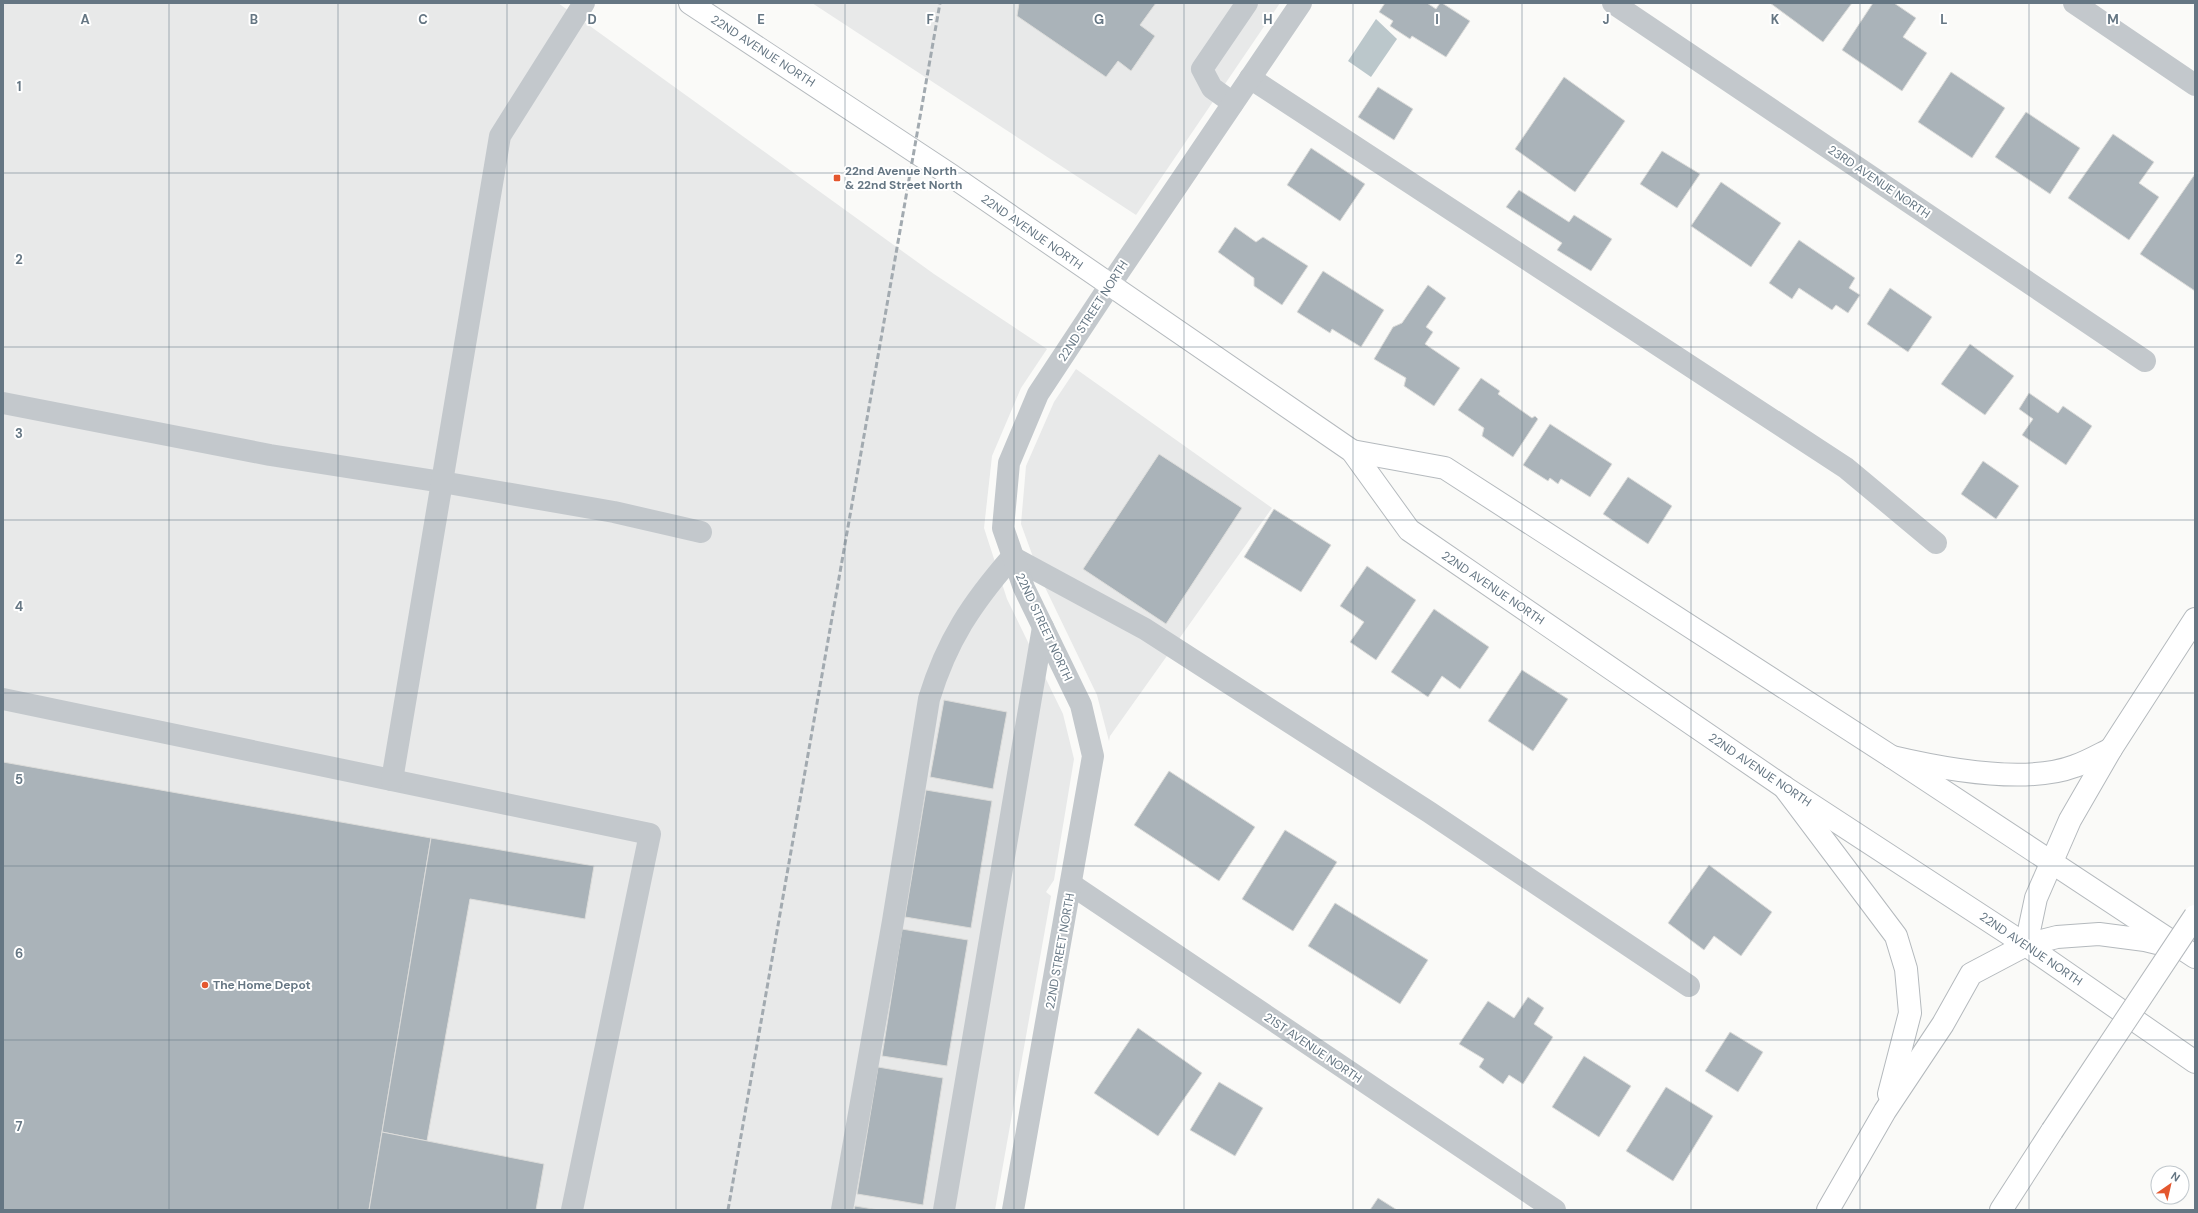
<svg xmlns="http://www.w3.org/2000/svg" width="2198" height="1213" font-family="'DM Sans',sans-serif">
  <rect width="100%" height="100%" fill="#fafaf8"/>
  <g fill="#e8e9e9">
    <polygon points="3,3 558,3 934,274 1047,349 1021,388 992,456 984,528 1007,599 1063,714 1074,759 1054,880 1046,892 1051,896 995,1210 3,1210"/>
    <polygon points="812,3 1280,3 1136,215"/>
    <polygon points="1076,369 1272,508 1110,736 1109,741 1097,695 1041,579 1021,524 1026,466 1054,402"/>
  </g>
  <polygon fill="#bbc7cb" points="1376,19 1397,39 1371,77 1348,61"/>
  <g fill="#aab3b9" stroke="#dcdcda">
    <polygon points="1019,3 1156,3 1140,25 1155,36 1131,71 1118,61 1106,77 1017,16"/>
    <polygon points="1385,3 1427,3 1436,9 1440,3 1442,3 1470,21 1446,57 1412,36 1410,39 1390,26 1393,21 1379,12"/>
    <polygon points="1770,3 1852,3 1823,42"/>
    <polygon points="1873,3 1894,3 1916,18 1903,37 1927,53 1902,91 1842,50"/>
    <polygon points="1951,72 2005,108 1972,158 1918,122"/>
    <polygon points="1564,77 1625,121 1575,192 1515,149"/>
    <polygon points="1378,87 1413,109 1394,140 1358,117"/>
    <polygon points="2026,112 2080,148 2050,194 1995,157"/>
    <polygon points="2113,134 2154,162 2139,183 2159,197 2129,240 2068,198"/>
    <polygon points="1311,148 1365,184 1340,221 1287,185"/>
    <polygon points="1662,151 1700,174 1677,208 1640,184"/>
    <polygon points="2195,174 2195,291 2140,254"/>
    <polygon points="1721,182 1781,223 1751,267 1691,226"/>
    <polygon points="1519,190 1569,222 1574,215 1612,239 1591,271 1557,250 1562,243 1506,207"/>
    <polygon points="1235,227 1256,242 1263,237 1308,266 1282,305 1254,286 1254,278 1218,252"/>
    <polygon points="1799,240 1855,278 1849,288 1860,295 1848,313 1836,305 1832,310 1799,288 1792,299 1769,283"/>
    <polygon points="1323,271 1384,310 1361,347 1332,329 1330,333 1297,312"/>
    <polygon points="1428,285 1446,298 1426,327 1433,332 1425,344 1460,368 1434,406 1404,386 1406,378 1374,359 1393,327 1402,323"/>
    <polygon points="1890,288 1932,317 1908,352 1867,324"/>
    <polygon points="1970,344 2014,376 1985,415 1941,384"/>
    <polygon points="1481,378 1500,391 1498,394 1532,418 1535,416 1538,419 1513,457 1482,436 1484,428 1458,410"/>
    <polygon points="2029,393 2058,413 2063,406 2092,426 2066,465 2022,435 2033,419 2019,409"/>
    <polygon points="1550,424 1612,464 1590,497 1561,479 1558,484 1550,478 1548,481 1523,465"/>
    <polygon points="1159,454 1242,508 1166,624 1083,569"/>
    <polygon points="1983,461 2019,486 1996,519 1961,494"/>
    <polygon points="1628,477 1672,506 1648,544 1603,514"/>
    <polygon points="1274,509 1331,545 1301,592 1244,557"/>
    <polygon points="1367,566 1416,600 1376,660 1350,642 1364,622 1340,606"/>
    <polygon points="1434,609 1489,647 1460,689 1442,676 1428,697 1391,672"/>
    <polygon points="1522,670 1568,699 1533,751 1488,721"/>
    <polygon points="944,700 1007,712 993,789 930,777"/>
    <polygon points="3,762 431,838 369,1210 3,1210"/>
    <polygon points="1169,771 1255,827 1219,881 1134,825"/>
    <polygon points="926,790 992,801 971,928 905,917"/>
    <polygon points="1285,830 1337,862 1293,931 1242,899"/>
    <polygon points="431,838 594,866 585,919 470,899 427,1141 382,1132"/>
    <polygon points="1709,865 1772,912 1741,956 1714,936 1704,950 1668,923"/>
    <polygon points="1335,903 1428,960 1400,1004 1308,946"/>
    <polygon points="902,929 968,940 947,1066 882,1056"/>
    <polygon points="1528,997 1544,1008 1534,1024 1553,1037 1523,1084 1509,1075 1503,1084 1479,1067 1484,1059 1459,1044 1488,1001 1514,1018"/>
    <polygon points="1138,1028 1202,1073 1158,1136 1094,1093"/>
    <polygon points="1730,1032 1763,1052 1738,1092 1705,1071"/>
    <polygon points="1584,1056 1631,1086 1599,1137 1552,1107"/>
    <polygon points="878,1067 943,1078 923,1205 857,1194"/>
    <polygon points="1219,1082 1263,1108 1235,1156 1190,1130"/>
    <polygon points="1666,1087 1713,1116 1673,1181 1626,1151"/>
    <polygon points="382,1132 544,1164 536,1210 369,1210"/>
    <polygon points="1378,1198 1397,1210 1370,1210"/>
    <polygon points="855,1206 879,1210 854,1210"/>
  </g>
  <g fill="none" stroke-linecap="round" stroke-linejoin="round">
    <g stroke="#b5babe" stroke-width="24">
      <g id="major">
        <polyline points="690,3 949,174 1352,451 1409,530 1784,787 2026,945 2195,1062"/>
        <polyline points="1352,451 1445,468 1892,757 2195,957"/>
      </g>
    </g>
    <g stroke="#b4b9bd" stroke-width="24">
      <g id="highway">
        <path d="M1892,757C1943,769 2025,785 2075,766C2087,762 2099,755 2111,749"/>
        <polyline points="1784,787 1896,936 1906,969 1910,1013 1889,1094"/>
        <polyline points="2026,945 2036,898 2070,820 2111,749 2195,619"/>
        <polyline points="1828,1210 1885,1111 1943,1024 1971,974 2026,945 2057,937 2099,934 2145,940 2186,950"/>
        <polyline points="2001,1210 2052,1131"/>
      </g>
    </g>
    <g stroke="#c3c8cc" stroke-width="22">
      <polyline points="1613,3 2145,361"/>
      <polyline points="2074,3 2195,85"/>
      <polyline points="1250,78 1846,468 1936,543"/>
      <polyline points="1233,103 1212,88 1202,69 1247,3"/>
      <polyline points="3,403 270,455 442,482 614,512 701,532"/>
      <polyline points="3,699 650,834 572,1210"/>
      <polyline points="392,780 500,136 584,3"/>
      <polyline points="1072,885 1555,1210"/>
      <path d="M842,1210L893,921L929,699C947,640 972,603 1012,557L1145,629L1429,812L1689,986"/>
      <polyline points="944,1210 1043,627"/>
      <polyline points="1013,1210 1093,756 1081,705 1024,588 1003,528 1009,463 1038,394 1110,285 1301,3"/>
    </g>
    <use href="#major" stroke="#fff" stroke-width="22"/>
    <use href="#highway" stroke="#fff" stroke-width="22"/>
    <polyline stroke="#a2aab0" stroke-width="3" stroke-dasharray="6 3" stroke-linecap="butt" points="728,1210 940,3"/>
    <g stroke="#b4b9bd" stroke-width="24" stroke-linecap="butt">
      <polyline id="highway-bridge" points="2052,1131 2195,916"/>
    </g>
    <use href="#highway-bridge" stroke="#fff" stroke-width="22"/>
  </g>
  <path fill="none" stroke="#657683" stroke-width="1" stroke-opacity="0.55" d="M169,3V1210M338,3V1210M507,3V1210M676,3V1210M845,3V1210M1014,3V1210M1184,3V1210M1353,3V1210M1522,3V1210M1691,3V1210M1860,3V1210M2029,3V1210M3,173H2195M3,347H2195M3,520H2195M3,693H2195M3,866H2195M3,1040H2195"/>
  <g fill="#e4572e" stroke="#fff" stroke-width="1.5">
    <rect x="833" y="174" width="8" height="8" rx="2"/>
    <circle cx="205" cy="985" r="4"/>
  </g>
  <g text-anchor="middle" stroke-width="4" stroke-linejoin="round" paint-order="stroke">
    <g font-size="12" fill="#657683" stroke="#fff">
      <text transform="translate(763 51) rotate(33)" y="4">22ND AVENUE NORTH</text>
      <text transform="translate(1879 182) rotate(34)" y="4">23RD AVENUE NORTH</text>
      <text transform="translate(1032 232) rotate(35)" y="4">22ND AVENUE NORTH</text>
      <text transform="translate(1093 311) rotate(-57)" y="4">22ND STREET NORTH</text>
      <text transform="translate(1493 588) rotate(34)" y="4">22ND AVENUE NORTH</text>
      <text transform="translate(1044 627) rotate(65)" y="4">22ND STREET NORTH</text>
      <text transform="translate(1760 770) rotate(34)" y="4">22ND AVENUE NORTH</text>
      <text transform="translate(2031 949) rotate(34)" y="4">22ND AVENUE NORTH</text>
      <text transform="translate(1060 951) rotate(-80)" y="4">22ND STREET NORTH</text>
      <text transform="translate(1313 1048) rotate(34)" y="4">21ST AVENUE NORTH</text>
    </g>
    <g font-size="12" font-weight="bold" fill="#657683" stroke="#fff" text-anchor="start">
      <text x="845" y="175">22nd Avenue North<tspan x="845" dy="14">&amp; 22nd Street North</tspan></text>
      <text x="213" y="989">The Home Depot</text>
    </g>
  </g>
  <g font-size="13" text-anchor="middle" font-weight="bold" fill="#657683" stroke="#fff" stroke-width="4" stroke-linejoin="round" paint-order="stroke">
    <text x="85" y="24">A</text>
    <text x="254" y="24">B</text>
    <text x="423" y="24">C</text>
    <text x="592" y="24">D</text>
    <text x="761" y="24">E</text>
    <text x="930" y="24">F</text>
    <text x="1099" y="24">G</text>
    <text x="1268" y="24">H</text>
    <text x="1437" y="24">I</text>
    <text x="1606" y="24">J</text>
    <text x="1775" y="24">K</text>
    <text x="1944" y="24">L</text>
    <text x="2113" y="24">M</text>
    <text x="19" y="91">1</text>
    <text x="19" y="264">2</text>
    <text x="19" y="438">3</text>
    <text x="19" y="611">4</text>
    <text x="19" y="784">5</text>
    <text x="19" y="958">6</text>
    <text x="19" y="1131">7</text>
  </g>
  <rect width="2198" height="1213" fill="none" stroke="#657683" stroke-width="8"/>
  <g transform="translate(2170 1185) rotate(34)"><circle r="19" fill="#ffffff" stroke="#c1c8cd"/>
  <path d="M0-3L7 15L0 10L-7 15Z" fill="#e4572e"/>
  <text y="-6" font-size="11" font-weight="bold" text-anchor="middle" fill="#657683">N</text>
  </g>
</svg>
